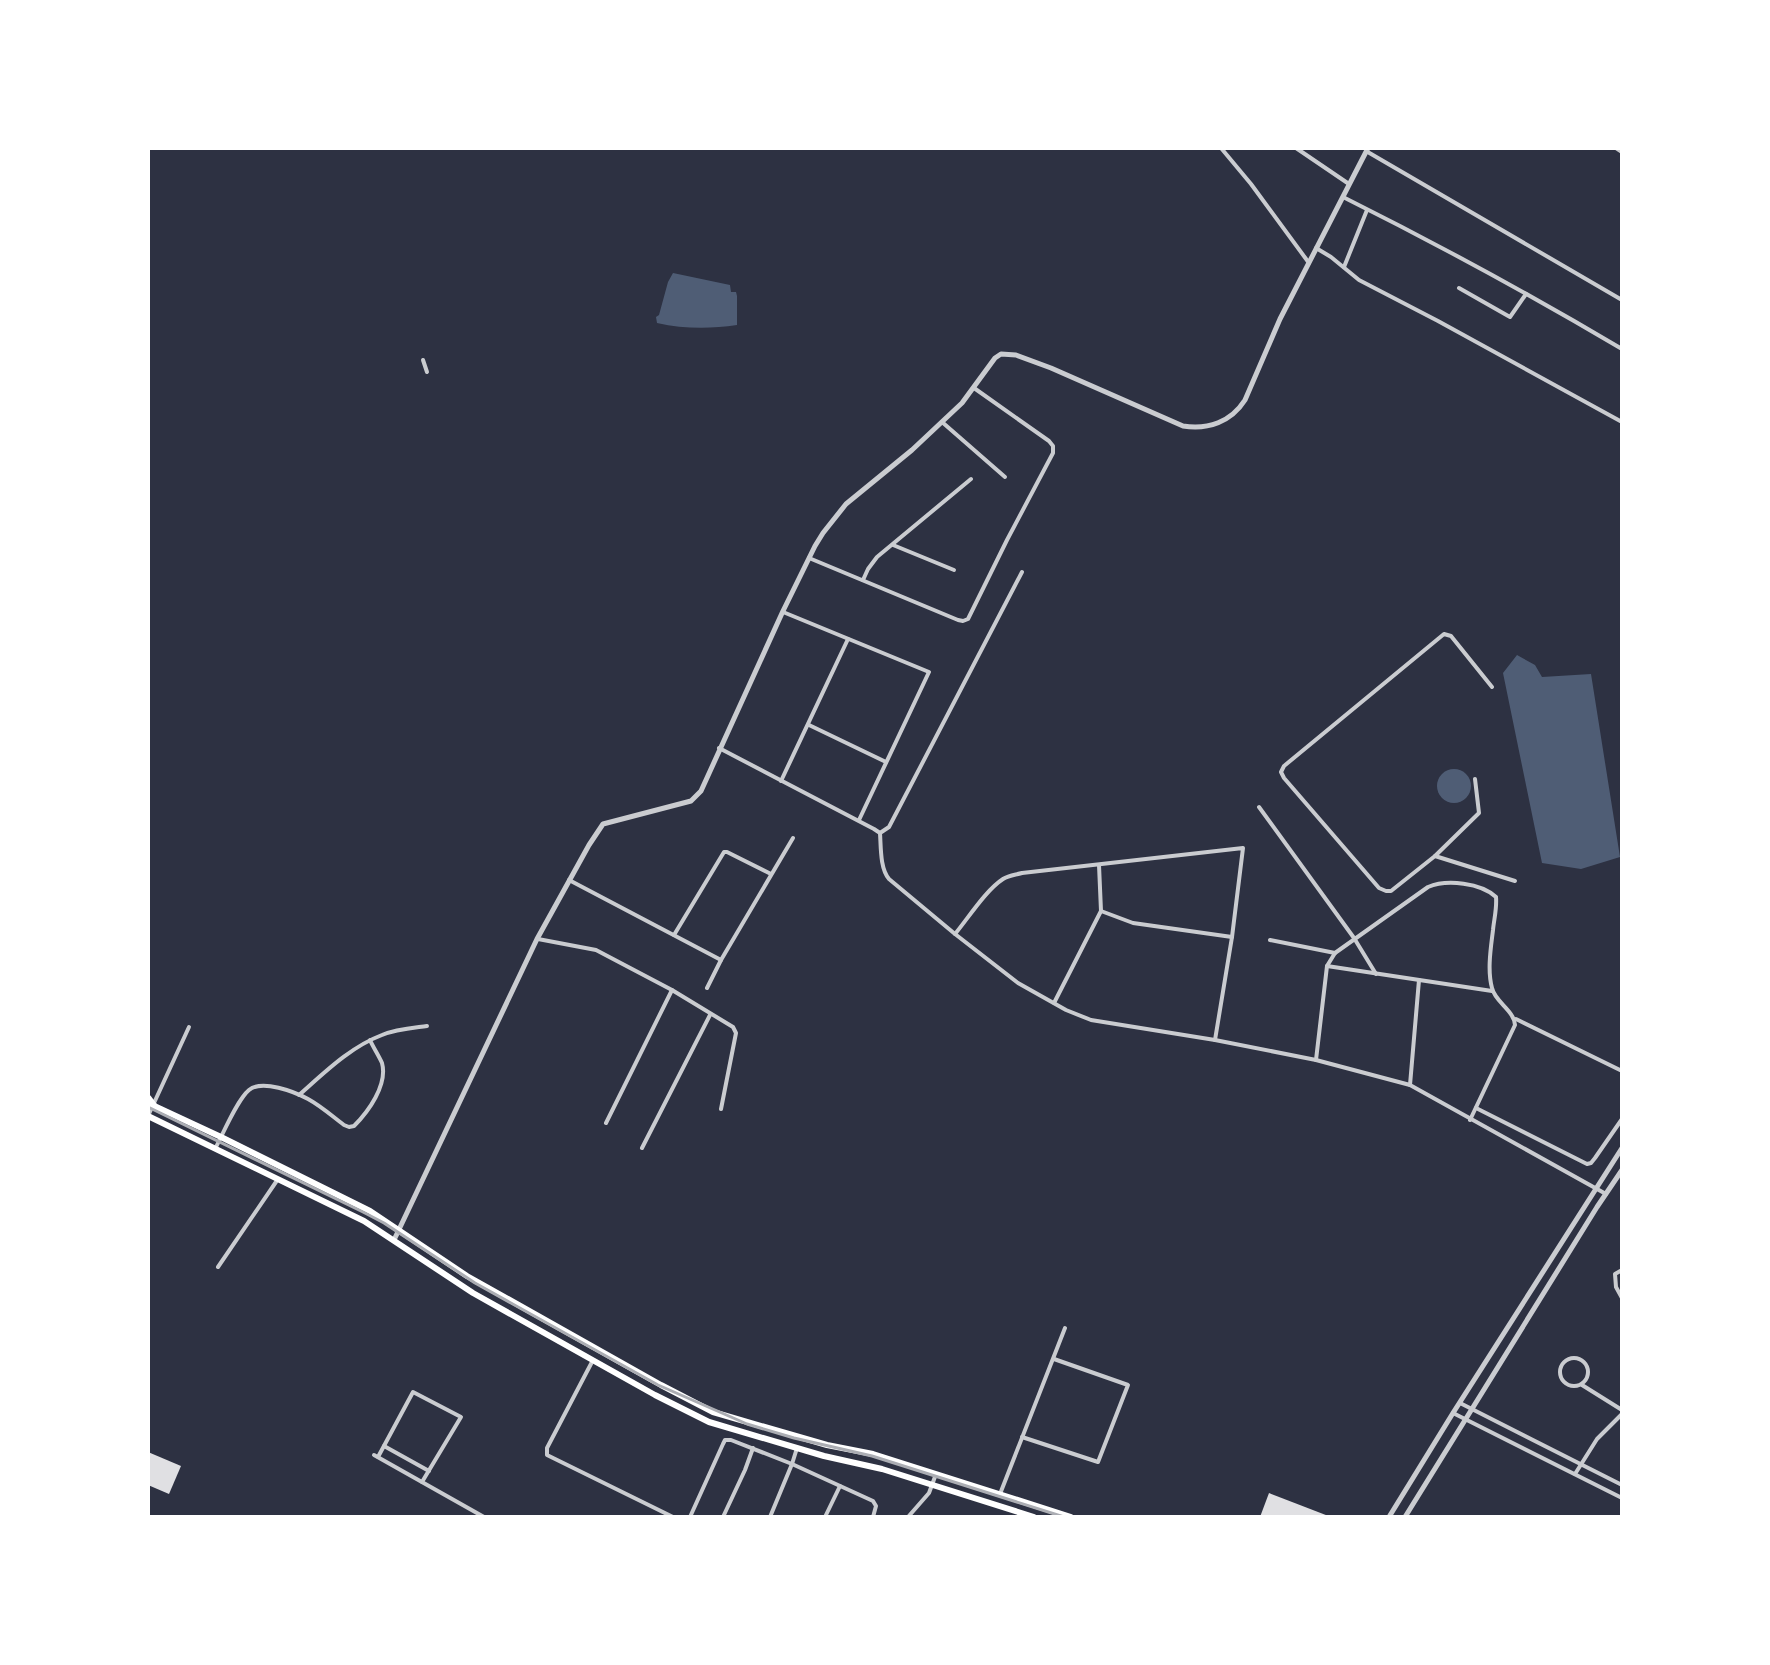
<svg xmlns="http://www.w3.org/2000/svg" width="1770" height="1665" font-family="Karla,sans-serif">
  <rect width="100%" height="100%" fill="#2d3142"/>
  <g fill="#4f5d75">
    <path d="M673,273L730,285L731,292H736L737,296V325C710,329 684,329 657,323L656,317L659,315L668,282Z"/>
    <polygon points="1517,655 1535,665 1542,677 1591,674 1620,857 1581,869 1542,863 1503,673"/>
    <circle cx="1454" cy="786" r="17"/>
  </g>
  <g fill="#e0e0e3">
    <polygon points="148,1452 181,1466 169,1494 148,1485"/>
    <polygon points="1269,1493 1331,1517 1260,1517"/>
  </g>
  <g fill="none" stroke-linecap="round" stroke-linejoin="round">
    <g stroke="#caccd0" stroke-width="4">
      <polyline points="1221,148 1251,184 1309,263"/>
      <polyline points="1296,148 1349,184"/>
      <polyline points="1616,148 1622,152"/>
      <polyline points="1366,151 1622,300"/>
      <path d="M1343,197C1437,244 1531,295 1622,349"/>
      <polyline points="1316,248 1331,257 1359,280 1438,321 1622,422"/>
      <polyline points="1344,267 1367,210"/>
      <polyline points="1459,288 1510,317 1526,294"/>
      <polyline points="423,360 427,372"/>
      <polyline points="942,422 1005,477"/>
      <polyline points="893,545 954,570"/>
      <polyline points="809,558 958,620 963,621 968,619 1007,540 1053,453 1053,446 1049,441 974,388"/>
      <polyline points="863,580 868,569 877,557 971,479"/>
      <polyline points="783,612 929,672 859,820"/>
      <polyline points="809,725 886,762"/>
      <path d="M719,748L874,829L880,833C881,848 880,868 889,879L955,934L1018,983L1066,1010L1091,1020L1215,1040L1316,1060L1410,1085L1606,1194"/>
      <polyline points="1475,779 1479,813 1435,856 1391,891 1386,891 1379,888 1284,778 1281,772 1284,766 1444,634 1451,636 1492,687"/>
      <polyline points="781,781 848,639"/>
      <polyline points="1259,807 1354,938 1376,974"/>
      <polyline points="880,833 889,827 1022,572"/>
      <polyline points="1435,856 1515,881"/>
      <polyline points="569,880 721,960"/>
      <polyline points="1101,911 1133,923 1232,937"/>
      <path d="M955,934C969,917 986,890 1003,879C1009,875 1015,875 1022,873L1243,848L1232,937L1215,1040"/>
      <polyline points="674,935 724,852 727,852 771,874"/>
      <polyline points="538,939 596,950 672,990 733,1027 736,1033 721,1109"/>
      <polyline points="1270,940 1335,953"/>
      <polyline points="1327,966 1492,991"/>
      <polyline points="707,988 721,960 793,838"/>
      <polyline points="1054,1003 1101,911 1099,865"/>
      <polyline points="1516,1019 1622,1071"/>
      <path d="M1316,1060L1327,966L1335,953L1428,887C1447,879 1481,883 1496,897C1497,909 1494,919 1493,930C1491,947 1487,970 1492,988C1495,1002 1514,1010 1515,1025L1470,1120"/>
      <polyline points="1410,1085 1419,980"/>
      <path d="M299,1095C324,1073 350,1047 382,1035C396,1029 412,1028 427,1026"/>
      <polyline points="1476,1108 1587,1164 1591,1163 1595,1158 1622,1119"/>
      <polyline points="148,1116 189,1027"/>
      <polyline points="606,1123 672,990"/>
      <polyline points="642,1148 710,1015"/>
      <path d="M215,1149C223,1134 237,1100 249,1090C262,1079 295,1092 308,1099C321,1106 332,1116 344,1125L349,1127L354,1126C368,1112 388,1085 382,1063C379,1056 373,1047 370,1040"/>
      <polyline points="218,1267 278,1179"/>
      <polyline points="1622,1270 1615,1274 1616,1287 1622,1298"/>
      <circle cx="1574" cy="1372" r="14"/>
      <polyline points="593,1360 547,1448 547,1455 673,1517"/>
      <polyline points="1582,1385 1622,1410"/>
      <polyline points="1460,1403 1622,1485"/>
      <polyline points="1453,1413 1622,1498"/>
      <polyline points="1022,1437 1098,1462 1128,1385 1054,1359"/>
      <polyline points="384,1446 429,1471"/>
      <polyline points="374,1455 484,1517"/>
      <polyline points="378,1457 413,1392 461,1417 422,1482"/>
      <polyline points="1575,1474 1597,1439 1622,1414"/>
      <polyline points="1000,1494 1065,1328"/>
      <polyline points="690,1517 723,1444 725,1440 731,1440 792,1464 873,1501 876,1506 873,1517"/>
      <polyline points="723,1517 745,1470 753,1448"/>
      <polyline points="770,1517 792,1464 797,1448"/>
      <polyline points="825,1517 840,1486"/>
      <polyline points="908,1517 929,1493 936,1474"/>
    </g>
    <g stroke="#caccd0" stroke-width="5">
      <path d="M394,1240L537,939L589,845L603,824L691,801L701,791L783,611L815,546L823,533L846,504L912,450L962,403L995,358L1001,354L1016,355L1051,368L1183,426C1208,430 1231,422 1245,400L1280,319L1368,148"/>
      <polyline points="1389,1517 1453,1413 1622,1148"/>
      <polyline points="1405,1517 1597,1207 1622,1170"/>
    </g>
    <g stroke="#fff" stroke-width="6">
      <polyline points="150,1104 221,1137 370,1211 467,1276 661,1385 713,1412 827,1445 873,1454 1071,1517"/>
      <polyline points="148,1116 364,1221 473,1293 655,1395 709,1422 824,1456 882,1469 1034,1517"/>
    </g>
    <polyline stroke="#fff" stroke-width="7" points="148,1098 154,1106"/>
    <polyline stroke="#abadb3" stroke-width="3" points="148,1107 363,1212 384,1223 475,1283 658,1385 747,1424 794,1438 872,1456 1064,1517"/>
  </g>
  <rect width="1770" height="1665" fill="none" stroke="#ffffff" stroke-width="300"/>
</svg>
